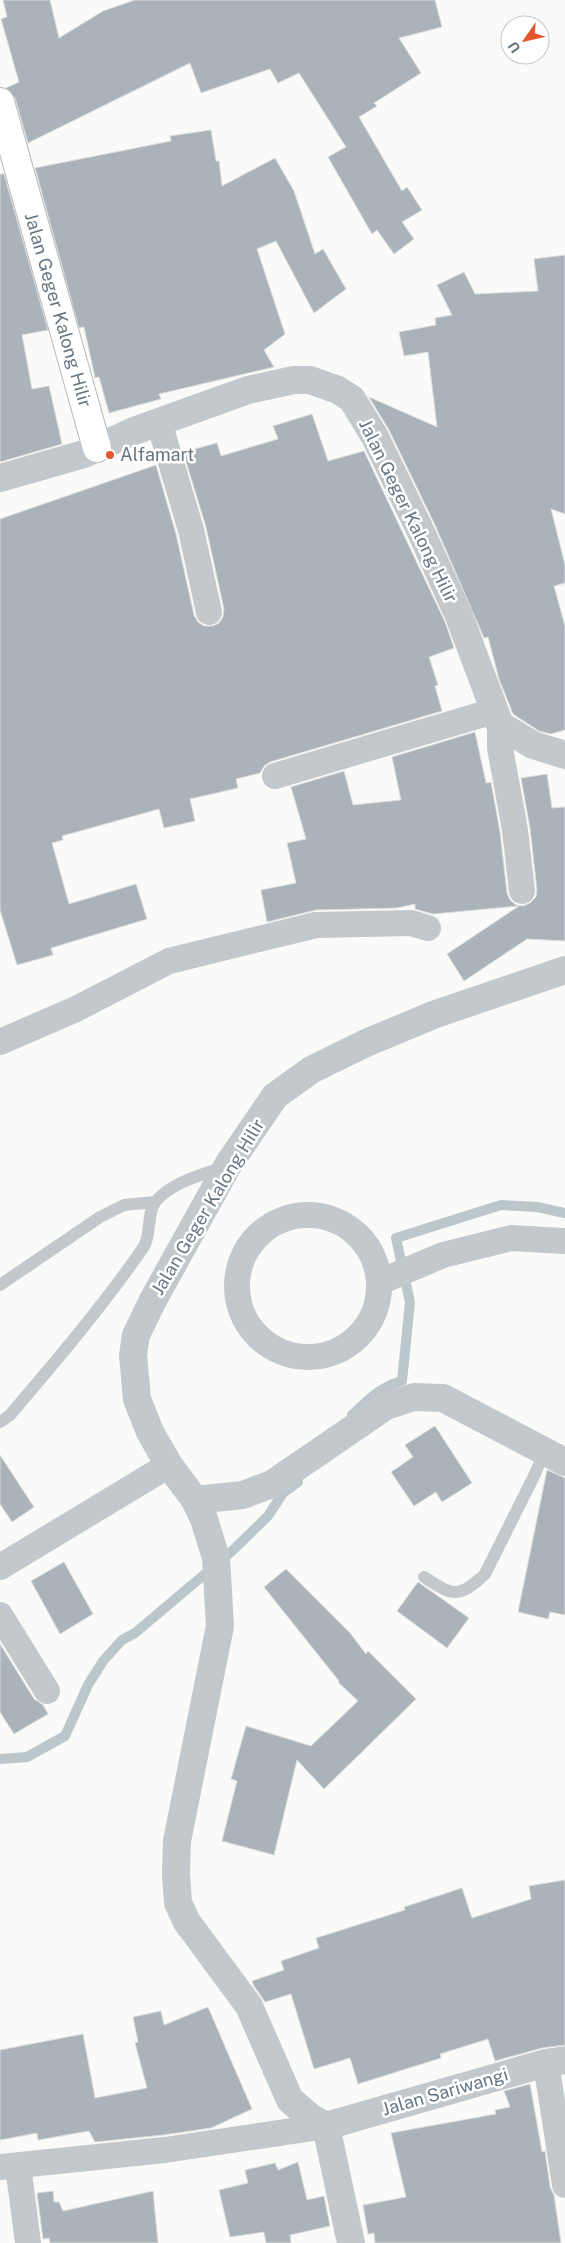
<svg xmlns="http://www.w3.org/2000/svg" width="565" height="2243" font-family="'Public Sans',sans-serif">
  <rect width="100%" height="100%" fill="#fafaf8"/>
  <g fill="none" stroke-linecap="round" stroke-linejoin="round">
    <g stroke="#bbc7cb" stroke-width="10">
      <path d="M352,1415C368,1400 381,1386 402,1381L410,1302L396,1238L501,1205L537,1207L565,1213"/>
      <polyline points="0,1759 27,1757 65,1736 88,1685 103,1661 122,1640 135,1633 231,1552 268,1516 283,1493 298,1482"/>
    </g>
  </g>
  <g fill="#aab3b9" stroke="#dcdcda">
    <polygon points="3,0 50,0 59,38 103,11 135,0 435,0 442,27 399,38 421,73 374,103 377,106 359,117 402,191 407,187 422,210 402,222 414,239 394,254 377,230 372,234 328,157 346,147 299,73 278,83 270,69 201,93 190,63 28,143 15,98 6,88 19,82 1,19 7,17"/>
    <polygon points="211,130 216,161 219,161 222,186 275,158 294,191 315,254 323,249 346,289 314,313 276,241 257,249 285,334 264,350 274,367 159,394 161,399 109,413 99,377 95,378 84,327 79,328 35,168 171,141 170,136"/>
    <polygon points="0,174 4,174 48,330 22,335 32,389 49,386 62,444 0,462"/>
    <polygon points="565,255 565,514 551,509 565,565 565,583 554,586 565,626 565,730 551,734 539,731 513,714 499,679 488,637 484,638 435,525 389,430 369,397 437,427 428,352 404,356 399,332 436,325 435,318 452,315 437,285 464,272 475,294 538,291 534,259"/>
    <polygon points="312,414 328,461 364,451 445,622 454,648 429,657 438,685 435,686 442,711 270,762 264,766 260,773 236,779 238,788 190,799 195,821 164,828 159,809 62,836 63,840 52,843 69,904 136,884 147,919 51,948 53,955 17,965 0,910 0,519 156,465 176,534 194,615 198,622 204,626 213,626 219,623 223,617 224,609 206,527 183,452 217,443 221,456 278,439 273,426"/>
    <polygon points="475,732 486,783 491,782 500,832 507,893 510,900 516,905 523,906 530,903 536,897 537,890 530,828 521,778 547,774 552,808 565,807 565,941 527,939 464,981 447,954 519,906 433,914 415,909 415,904 397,908 316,910 267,922 261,890 296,883 287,843 306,839 291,787 344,771 353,805 401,800 392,757"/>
    <polygon points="435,1426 472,1483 442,1502 436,1492 414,1506 391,1472 413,1457 405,1445"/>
    <polygon points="0,1455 34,1507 12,1522 0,1504"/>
    <polygon points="547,1470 565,1478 565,1615 550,1612 548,1619 518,1612"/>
    <polygon points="64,1562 93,1614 60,1634 31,1581"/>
    <polygon points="286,1569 350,1633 366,1654 368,1651 416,1699 324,1789 297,1760 274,1855 222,1841 237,1781 231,1779 246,1726 311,1746 358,1701 338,1682 339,1681 264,1587"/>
    <polygon points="418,1582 469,1618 447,1648 397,1611"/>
    <polygon points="0,1644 34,1699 43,1705 48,1714 14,1734 0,1712"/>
    <polygon points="565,1880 565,2045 542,2048 495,2061 488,2039 440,2054 441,2058 358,2084 350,2058 314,2069 291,1994 265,2002 254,1986 252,1981 284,1970 281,1961 319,1948 316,1938 405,1910 404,1907 462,1888 472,1918 531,1899 529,1886"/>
    <polygon points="208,2007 252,2109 211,2128 163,2135 95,2142 89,2131 38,2140 37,2133 0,2140 0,2050 83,2034 95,2098 147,2088 135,2043 138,2042 133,2017 161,2011 164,2025"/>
    <polygon points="530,2084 542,2152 545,2151 550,2187 554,2195 561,2243 375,2243 374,2233 368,2234 363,2205 406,2197 391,2133 496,2114 495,2110 510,2107 504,2091"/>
    <polygon points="298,2162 307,2200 324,2196 330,2226 290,2235 291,2243 266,2243 264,2232 230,2237 219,2190 248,2183 245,2170 275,2163 278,2170"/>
    <polygon points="53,2191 54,2202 59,2202 63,2211 153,2191 158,2243 50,2243 49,2238 43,2239 37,2193"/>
  </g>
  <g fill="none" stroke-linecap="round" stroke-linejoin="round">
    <g stroke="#b3babf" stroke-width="30">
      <polyline id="secondary" points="0,102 97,448"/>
    </g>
    <g stroke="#c3c8cc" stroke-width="12">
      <polyline points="0,1285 100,1217 124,1205 155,1202"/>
      <path d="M0,1422L10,1415C56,1361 102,1307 143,1248C152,1235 146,1213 156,1201C172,1182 202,1175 224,1167"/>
      <path d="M424,1577C452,1595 458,1600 485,1574L535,1474L545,1450"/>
    </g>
    <g stroke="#c3c8cc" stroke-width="26">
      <polyline points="159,422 191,530 209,612"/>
      <polyline points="500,725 500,748 515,830 522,891"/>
      <polyline points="275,776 494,711"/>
      <polyline points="0,1042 76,1009 169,961 316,925 411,923 428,928"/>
      <circle cx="308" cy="1286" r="71"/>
      <polyline points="382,1281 443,1255 511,1238 565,1241"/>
      <polyline points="0,1567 169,1465"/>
      <polyline points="0,1615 47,1691"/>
      <polyline points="546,2063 565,2185"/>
      <polyline points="18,2166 28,2243"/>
      <polyline points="0,2167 165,2150 326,2126"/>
    </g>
    <g stroke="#c3c8cc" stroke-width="28">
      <polyline points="0,478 84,454 134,431 248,390 294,380 310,380 338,390 352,399 375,437 421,532 459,616 500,725 533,745 565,755"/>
      <polyline points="195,1500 243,1495 272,1484 386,1406 414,1397 443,1398 565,1462"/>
      <polyline points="326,2126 310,2117 290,2100 249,2006 187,1922 178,1903 176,1874 177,1841 220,1626 216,1558 204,1519 195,1500 169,1465 150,1432 137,1399 133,1355 136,1335 153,1300 228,1165 275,1096 311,1070 366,1043 433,1015 565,970"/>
      <polyline points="326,2126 546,2063 565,2060"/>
      <polyline points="326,2126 351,2243"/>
    </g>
    <use href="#secondary" stroke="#fff" stroke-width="28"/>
  </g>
  <circle fill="#e4572e" stroke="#fff" stroke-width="2" cx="110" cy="455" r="5"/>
  <g text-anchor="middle" stroke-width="5" stroke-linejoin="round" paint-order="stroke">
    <g font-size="18" fill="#657683" stroke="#fff">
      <text transform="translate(58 310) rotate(74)" y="6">Jalan Geger Kalong Hilir</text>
      <text transform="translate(408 511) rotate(64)" y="6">Jalan Geger Kalong Hilir</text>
      <text transform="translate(208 1207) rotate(-59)" y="6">Jalan Geger Kalong Hilir</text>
      <text transform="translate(445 2092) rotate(-16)" y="6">Jalan Sariwangi</text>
    </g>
    <g font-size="18" fill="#657683" stroke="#fff" text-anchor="start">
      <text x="120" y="461">Alfamart</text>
    </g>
  </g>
  <g transform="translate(525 40) rotate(236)"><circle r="24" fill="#ffffff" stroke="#c1c8cd"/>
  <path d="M0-4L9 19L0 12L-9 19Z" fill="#e4572e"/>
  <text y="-8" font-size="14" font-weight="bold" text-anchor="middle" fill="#657683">U</text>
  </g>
</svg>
